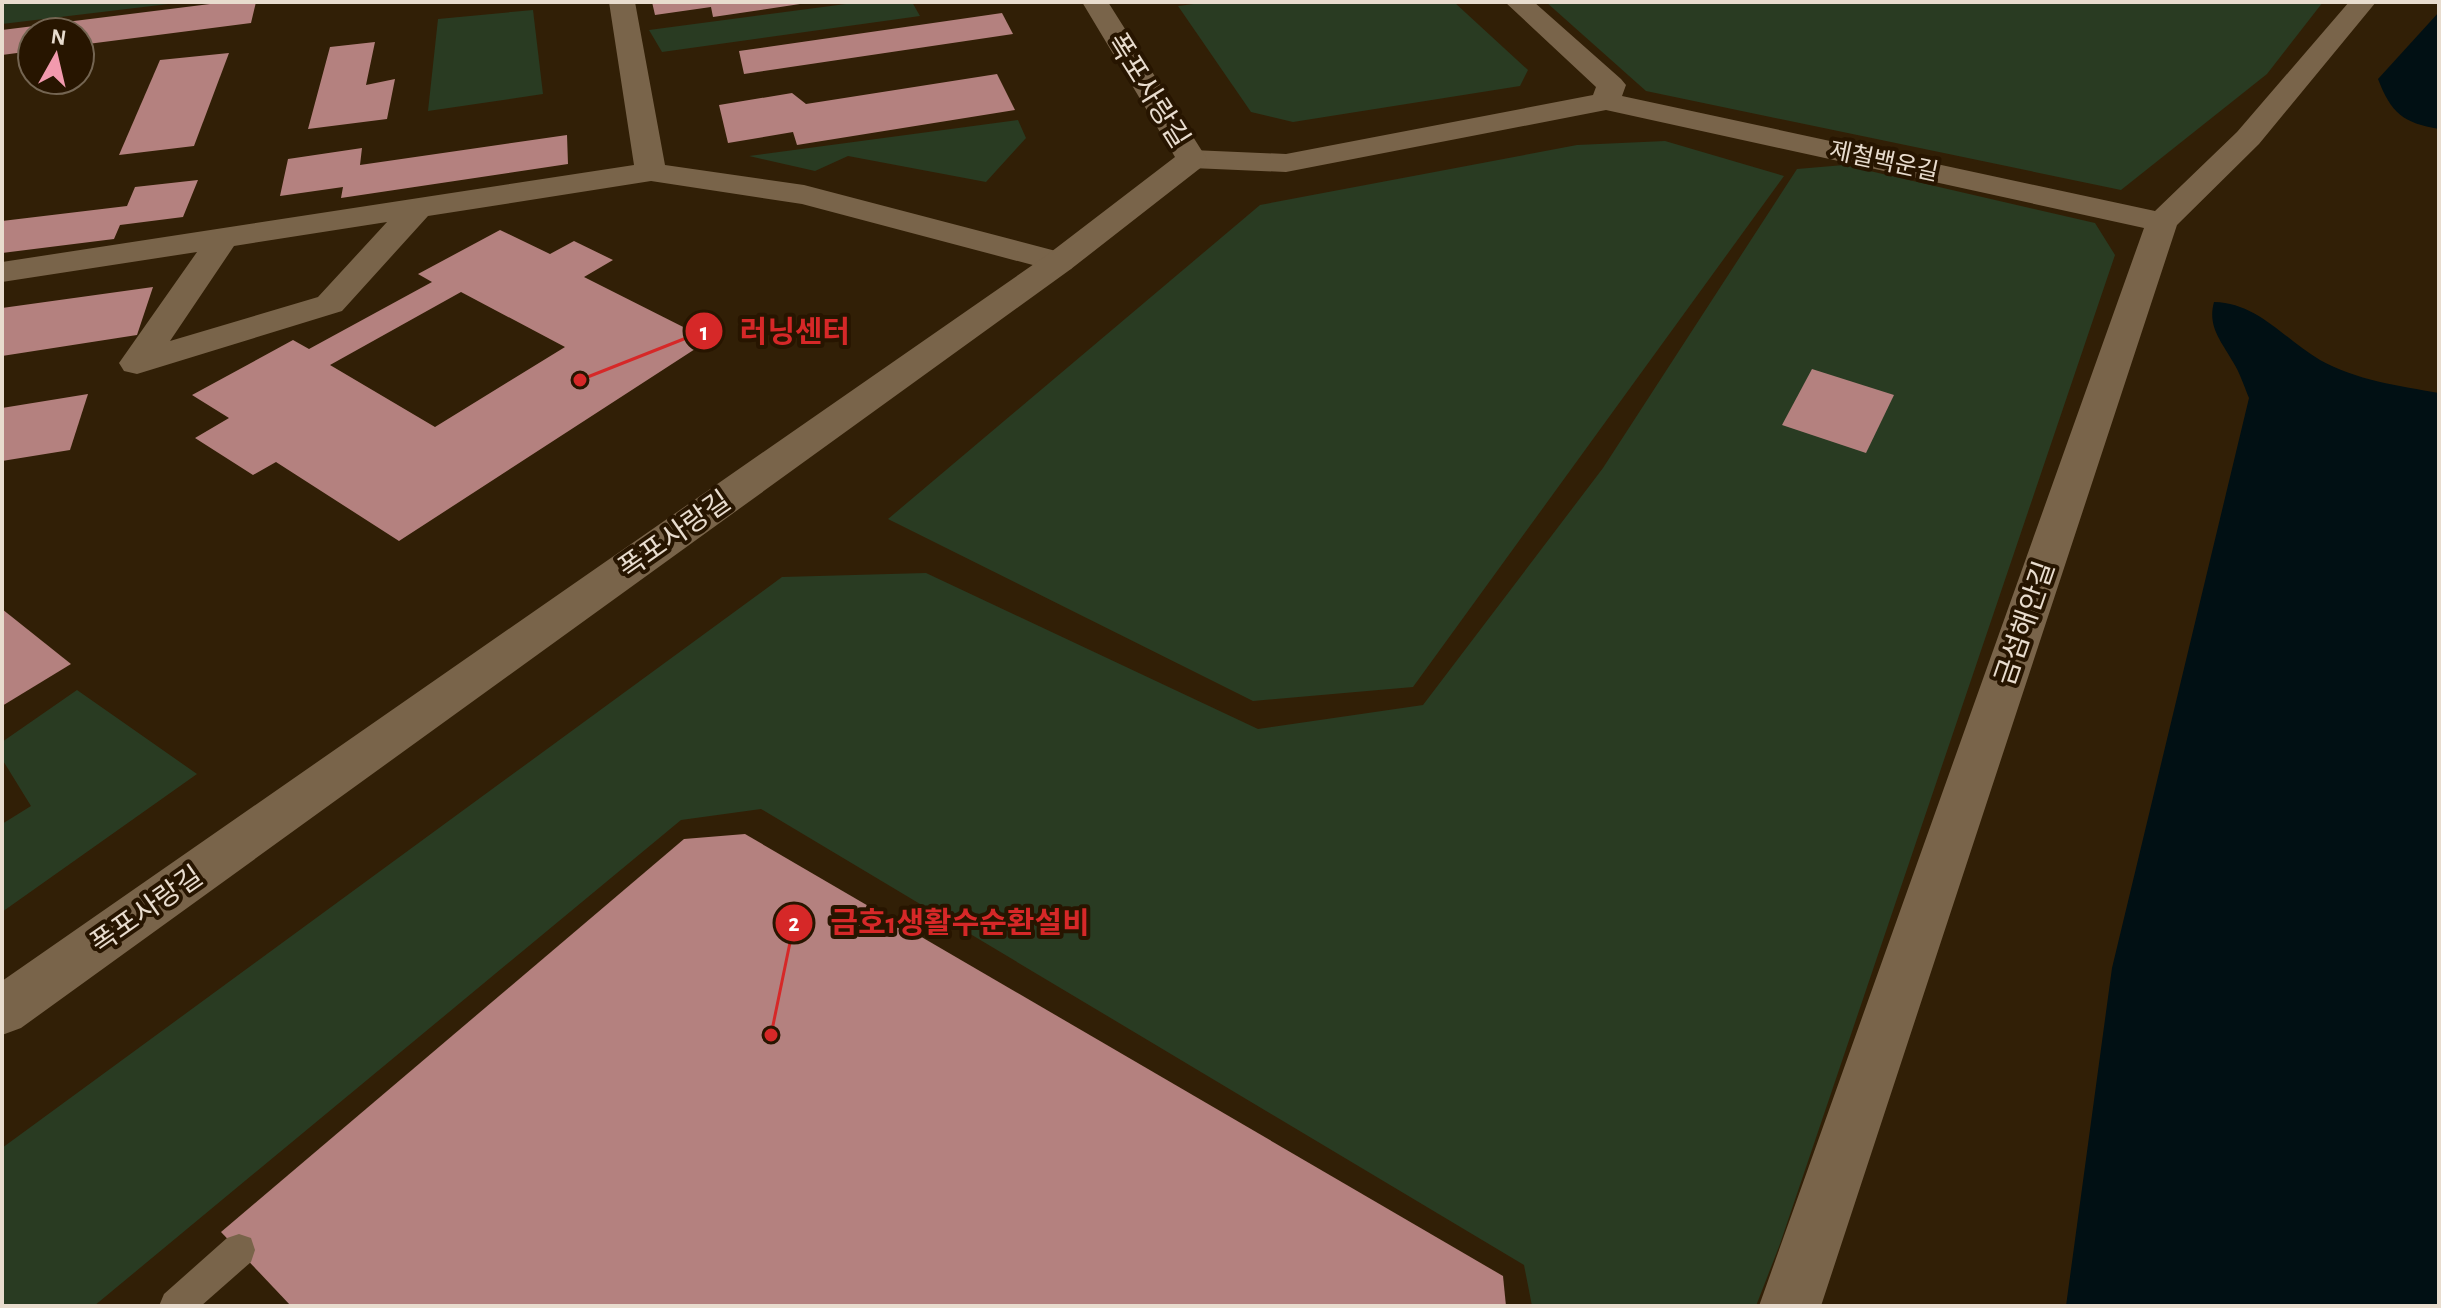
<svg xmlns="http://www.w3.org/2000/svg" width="2441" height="1308" font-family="'Alegreya Sans','Noto Sans KR',sans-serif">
  <rect width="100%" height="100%" fill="#311f06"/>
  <g fill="#293b22">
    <polygon points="2,2 185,2 2,24"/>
    <polygon points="861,2 912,2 920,16 662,52 649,30"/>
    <polygon points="1209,2 1454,2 1528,70 1520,86 1293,122 1251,112 1178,6"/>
    <polygon points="1546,2 2323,2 2267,74 2121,190 1646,91"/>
    <polygon points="533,10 543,94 428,111 438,19"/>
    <polygon points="1018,120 1026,138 986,182 848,156 815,171 749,156"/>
    <polygon points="1665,141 1784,176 1413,687 1253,701 888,519 1260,205 1577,145"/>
    <polygon points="1844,165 2095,223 2115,255 1780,1244 1756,1306 1532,1306 1524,1265 761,809 681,820 94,1306 2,1306 2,1148 782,577 926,573 1258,729 1423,705 1603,468 1797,169"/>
    <polygon points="77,690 197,774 2,912 2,824 31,806 2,759 2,742"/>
  </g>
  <g fill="#011014">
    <path d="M2439,12V129C2403,123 2391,113 2378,79Z"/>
    <path d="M2214,302C2258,303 2284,339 2320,360C2355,380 2400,386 2439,393V1306H2066L2112,968L2249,398C2244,386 2240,373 2233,362C2222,342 2207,327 2214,302Z"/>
  </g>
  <g fill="#b4817f" fill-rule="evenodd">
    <polygon points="226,2 256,2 251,23 80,45 80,32 32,32 32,51 2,55 2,30"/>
    <polygon points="652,2 799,2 800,4 713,17 711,7 655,15"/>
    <polygon points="1002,13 1013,34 744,74 739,51"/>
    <polygon points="375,42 366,85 395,79 387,119 308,129 330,47"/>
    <polygon points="229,53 194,146 119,155 160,60"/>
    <polygon points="997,74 1015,110 797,145 793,132 728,143 719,105 792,93 806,104"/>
    <polygon points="567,135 568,164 341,198 343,187 280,196 288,159 362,148 360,165"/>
    <polygon points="198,180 183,217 120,225 114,239 2,253 2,221 127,206 135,187"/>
    <path d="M500,230L550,254L574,241L613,260L584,277L709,340L399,541L276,462L253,475L195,438L229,418L192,395L293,340L309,349L432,282L418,274ZM461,292L565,347L435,427L330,365Z"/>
    <polygon points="153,287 137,335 2,356 2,308"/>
    <polygon points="1812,369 1894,395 1866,453 1782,425"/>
    <polygon points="88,394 70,450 2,461 2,408"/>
    <polygon points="2,609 71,664 2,706"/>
    <polygon points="745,834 1503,1276 1506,1306 291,1306 221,1232 684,839"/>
  </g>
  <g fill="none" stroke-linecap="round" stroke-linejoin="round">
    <polygon fill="#79644a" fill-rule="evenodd" points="239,1234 251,1238 255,1250 251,1262 201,1306 159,1306 164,1294 227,1238"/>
    <g fill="#79644a" fill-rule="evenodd">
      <path d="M609,2H635L665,165L804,185L1071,255L1076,262L1071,269L1059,272L802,204L651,181L428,216L342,311L137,374L124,371L119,363L197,252L2,282V262L634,165ZM387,222L318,297L170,341L234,246Z"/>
      <polygon points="1505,2 1534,2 1621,79 1626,85 1622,96 2155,211 2237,132 2349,2 2376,2 2259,144 2177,225 1821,1306 1759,1306 2144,228 1606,110 1286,172 1192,168 1181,166 1177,159 1181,152 1192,150 1286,154 1593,95 1596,87"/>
    </g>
    <polygon fill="#79644a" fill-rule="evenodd" points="1082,2 1108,2 1207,159 1203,166 1071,269 21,1028 2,1035 2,981 1047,255 1175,157"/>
  </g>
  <g text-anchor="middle" stroke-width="8" stroke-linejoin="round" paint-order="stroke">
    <g font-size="24" fill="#e8dcce" stroke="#271500">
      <text transform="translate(1884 161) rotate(12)" y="8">제철백운길</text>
    </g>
    <g font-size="28" fill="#e8dcce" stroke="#271500">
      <text transform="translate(1149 90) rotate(58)" y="10">폭포사랑길</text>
      <text transform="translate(674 534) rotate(-35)" y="10">폭포사랑길</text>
      <text transform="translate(2024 623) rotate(-71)" y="10">금섬해안길</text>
      <text transform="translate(146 909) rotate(-35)" y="10">폭포사랑길</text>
    </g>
  </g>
  <path fill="none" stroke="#d62828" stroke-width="3" d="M580 380L704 331M771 1035L794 923"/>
  <g fill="#d62828" stroke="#271500" stroke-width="3">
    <circle cx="580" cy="380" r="8"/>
    <circle cx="771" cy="1035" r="8"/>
    <circle cx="704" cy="331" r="20"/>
    <circle cx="794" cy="923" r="20"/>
  </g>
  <g font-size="24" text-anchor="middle" font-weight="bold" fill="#fff">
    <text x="704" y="340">1</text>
    <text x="794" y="931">2</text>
  </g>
  <g font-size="30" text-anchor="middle" font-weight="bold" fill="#d62828" stroke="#271500" stroke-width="8" stroke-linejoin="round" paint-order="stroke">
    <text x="795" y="342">러닝센터</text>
    <text x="960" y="933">금호1생활수순환설비</text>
  </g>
  <rect width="2441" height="1308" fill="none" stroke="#e8dcce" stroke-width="8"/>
  <g transform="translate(56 56) rotate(8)"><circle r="38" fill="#271500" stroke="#746552" stroke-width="2"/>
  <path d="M0-6L14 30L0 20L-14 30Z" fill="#f29aae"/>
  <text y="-12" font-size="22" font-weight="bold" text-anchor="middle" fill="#e8dcce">N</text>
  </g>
</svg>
